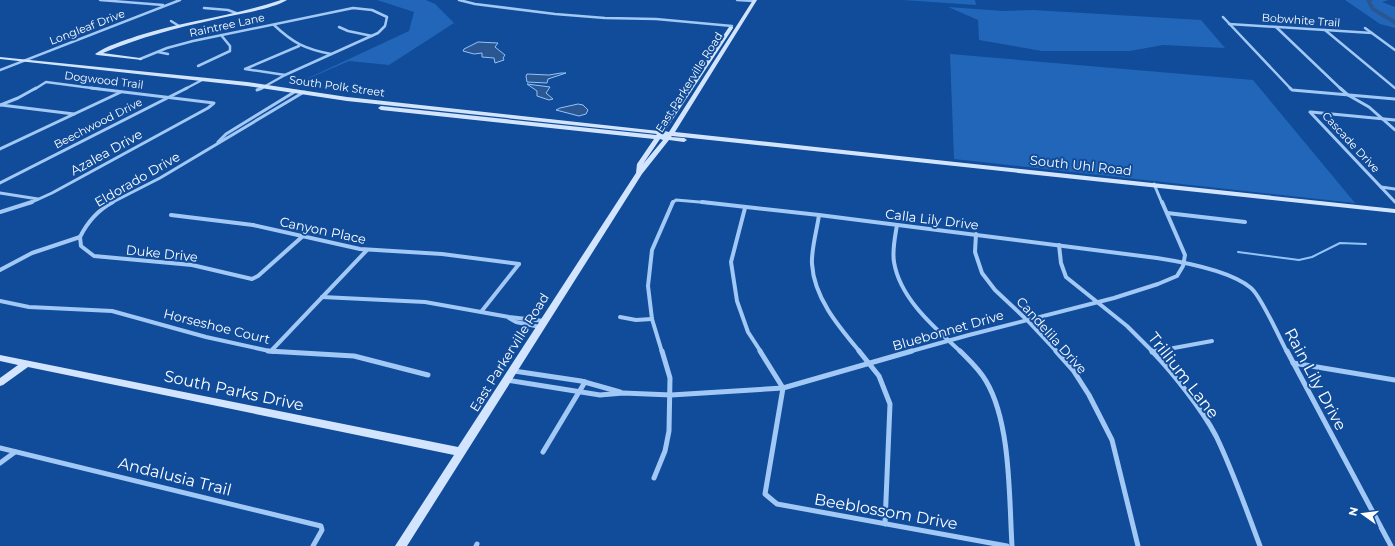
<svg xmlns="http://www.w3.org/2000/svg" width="1395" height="546" font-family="Montserrat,sans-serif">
  <rect width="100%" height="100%" fill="#104c9a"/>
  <g fill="#2266b9">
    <polygon points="377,0 426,0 435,4 454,23 389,65 349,61 289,87 409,31 414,12"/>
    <polygon points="903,0 975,0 976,5"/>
    <polygon points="1345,0 1389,0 1382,2 1395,7 1395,28 1380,24"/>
    <polygon points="948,7 1003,11 1033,10 1201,20 1225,48 1163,45 1130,51 1042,51 979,40 978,20"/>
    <polygon points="950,54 1253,80 1355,203 954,159"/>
  </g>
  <g fill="#2a5791" stroke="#94c3f8">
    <polygon points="478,42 498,43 495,47 505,55 503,58 504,60 495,63 494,58 482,57 482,53 474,54 463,51 464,49"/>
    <polygon points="561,73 566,73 548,79 547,83 527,82 526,76 527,74 549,75"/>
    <polygon points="527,84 550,87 546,93 553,99 549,100 537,96 537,91"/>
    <polygon points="578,104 583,105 588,110 586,114 579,116 556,110 560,108"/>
  </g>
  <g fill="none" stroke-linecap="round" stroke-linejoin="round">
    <polyline stroke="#94c3f8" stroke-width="2" points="1238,252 1299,260 1312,257 1340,243 1366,244"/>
    <polygon fill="#2a5791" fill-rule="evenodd" points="1366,0 1373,0 1371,2 1375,8 1395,20 1395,25 1371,10"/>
    <g stroke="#a2c8f5" stroke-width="2.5">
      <polyline points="100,0 163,5"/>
      <polyline points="459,0 475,4 555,14 605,18 656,19 732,26"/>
      <polyline points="737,0 754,1"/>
      <polyline points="204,8 228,10 236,13"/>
      <polyline points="1223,17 1291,89"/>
      <polyline points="171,21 179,26"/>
      <polyline points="1229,24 1372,33"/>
      <path d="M274,25C293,43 305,49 331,54"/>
      <polyline points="339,27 348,31 372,36"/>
      <polyline points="1276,27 1341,89"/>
      <polyline points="1365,28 1395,50"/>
      <polyline points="1325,30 1395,88"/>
      <polyline points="158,52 168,54"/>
      <polyline points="140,59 167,48 193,41 353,8 372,10 387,17 385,26 378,33 285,75 260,89"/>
      <polyline points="198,66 230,51 230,46 221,35"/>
      <polyline points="0,70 180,0"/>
      <polyline points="285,75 245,69 299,46"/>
      <polyline points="35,89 46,82 99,89"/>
      <polyline points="185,89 204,79"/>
    </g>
    <g stroke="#a2c8f5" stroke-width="3">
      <polyline points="1290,88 1292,90 1395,99"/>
      <polyline points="1340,88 1348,95 1369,107 1395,130"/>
      <polyline points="257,90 262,88"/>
      <polyline points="0,105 18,98 36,88"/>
      <polyline points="1,105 74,114"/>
      <polyline points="1310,112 1395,202"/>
      <polyline points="1311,112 1395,120"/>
      <polyline points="218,142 226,134 296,91"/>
      <polyline points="0,149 121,92"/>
      <polyline points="0,183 187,88"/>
      <polyline points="1154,184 1162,203"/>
      <polyline points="1381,187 1395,189"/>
      <polyline points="0,193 38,199"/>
      <polyline points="30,203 52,193 208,108 214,103 91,88"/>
      <polyline points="111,203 160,178 304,92"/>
      <polyline points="672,203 676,200 711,203"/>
    </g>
    <g stroke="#a2c8f5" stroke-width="4">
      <path d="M702,202L819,215L1157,258C1183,262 1231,271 1251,288C1261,296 1280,339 1287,352"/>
      <polyline points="745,208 731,262 737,301 748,332 761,352"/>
      <polyline points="0,212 32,202"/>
      <polyline points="1167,213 1245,222"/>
      <polyline points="171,215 253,225 360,249 442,254 519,264"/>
      <path d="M819,215C817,230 811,250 812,264C814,298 839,327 860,352"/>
      <path d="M897,225C895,237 892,250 894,262C900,299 935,328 961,352"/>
      <polyline points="976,234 975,252 982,273 995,290 1027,320 1057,352"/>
      <path d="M80,237C87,223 98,210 113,202"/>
      <polyline points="80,237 81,246 94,256 192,265 252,279 258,276 303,236"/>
      <polyline points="1059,245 1061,263 1066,277 1127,326 1153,352"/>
      <polyline points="0,270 32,253 80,237"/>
      <polyline points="322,297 425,302 509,317 544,321"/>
      <polyline points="0,301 29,307 112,311 206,337 274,352"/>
      <polyline points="481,312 519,264"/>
      <polyline points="620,317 636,320 652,319"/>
      <polyline points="509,318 516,322 540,327"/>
      <polyline points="271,351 367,250"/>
      <polyline points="662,352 652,319 648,286 652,250 673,202"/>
      <polyline points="908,352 969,335 1114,298 1158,284 1177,276 1183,266 1185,255 1162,202"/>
      <polyline points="1152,352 1212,341"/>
    </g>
    <g stroke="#a2c8f5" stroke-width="5">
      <polyline points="268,351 354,356 428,375"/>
      <polyline points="760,351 783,388 765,494 777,504 1007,546"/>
      <polyline points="859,351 879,376 890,404 885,524"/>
      <path d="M960,351C969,360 979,369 986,381C1011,423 1009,497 1012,546"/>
      <polyline points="1056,351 1073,370 1089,395 1112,440 1138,546"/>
      <path d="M1152,351C1173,373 1202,409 1216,436C1233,471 1246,509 1260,546"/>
      <polyline points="1287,351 1391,546"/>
      <polyline points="1152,352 1156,351"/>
      <polyline points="1293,363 1395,380"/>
      <polyline points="514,371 581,381 620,392"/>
      <polyline points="507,380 600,395 623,393 671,395 783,388 912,351"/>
      <polyline points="0,448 321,526 322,530 313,546"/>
      <polyline points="543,452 585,382"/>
      <polyline points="0,463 15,452"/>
      <polyline points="654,478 665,451 669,431 670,378 662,351"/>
      <polyline points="476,546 477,544"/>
    </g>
    <g fill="#d3e5fe" fill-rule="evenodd">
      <path d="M281,0H287C270,10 237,14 217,19C176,28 141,37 103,53L140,58L142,59V60L97,55L95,54C106,46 123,41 137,36C184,21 234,16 281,0Z"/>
      <path d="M753,0H757L675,132L1395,209V213L672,136L671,137L684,138L687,140L684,142L669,140L642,174L407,546H395L454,455L28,367L3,385L0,386V378L18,365L0,361V355L458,447L636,173L637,164L654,139L381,110L378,108L381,106L656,135L657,134L347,101L247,86L0,59V57L247,82L347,97L659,131L729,27H733V28L665,131L669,132ZM660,139L663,140L643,164Z"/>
    </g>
  </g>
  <g text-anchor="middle" stroke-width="4" stroke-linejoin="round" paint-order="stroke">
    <g font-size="11" fill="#fff" stroke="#104c9a">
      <text transform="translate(1301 20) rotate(4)" y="4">Bobwhite Trail</text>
      <text transform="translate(227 25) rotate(-12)" y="4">Raintree Lane</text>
      <text transform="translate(87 27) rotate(-21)" y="4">Longleaf Drive</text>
      <text transform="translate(104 80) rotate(7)" y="4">Dogwood Trail</text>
      <text transform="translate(689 82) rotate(-58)" y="4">East Parkerville Road</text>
      <text transform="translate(337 86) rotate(8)" y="4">South Polk Street</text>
      <text transform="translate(98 123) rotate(-27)" y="4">Beechwood Drive</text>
      <text transform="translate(1351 142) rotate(47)" y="4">Cascade Drive</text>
    </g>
    <g font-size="13" fill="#fff" stroke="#104c9a">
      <text transform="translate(106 152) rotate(-29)" y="5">Azalea Drive</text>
      <text transform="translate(1081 165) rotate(6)" y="5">South Uhl Road</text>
      <text transform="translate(137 179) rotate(-30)" y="5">Eldorado Drive</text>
      <text transform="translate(932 219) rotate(7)" y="5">Calla Lily Drive</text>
      <text transform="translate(323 230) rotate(12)" y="5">Canyon Place</text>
      <text transform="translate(162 253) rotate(6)" y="5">Duke Drive</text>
      <text transform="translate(217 326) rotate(14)" y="5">Horseshoe Court</text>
      <text transform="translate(948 330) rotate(-16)" y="5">Bluebonnet Drive</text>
      <text transform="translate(1052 335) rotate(48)" y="5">Candelila Drive</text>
      <text transform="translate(509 352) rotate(-58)" y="5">East Parkerville Road</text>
    </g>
    <g font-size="16" fill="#fff" stroke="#104c9a">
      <text transform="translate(1184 375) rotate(52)" y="6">Trillium Lane</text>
      <text transform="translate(1316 379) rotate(62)" y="6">Rain Lily Drive</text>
      <text transform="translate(234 390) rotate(12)" y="6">South Parks Drive</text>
      <text transform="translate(175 476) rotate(14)" y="6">Andalusia Trail</text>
      <text transform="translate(886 511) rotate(10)" y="6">Beeblossom Drive</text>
    </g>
  </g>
  <g transform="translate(1363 514) rotate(284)" stroke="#104c9a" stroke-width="3" paint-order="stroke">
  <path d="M0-3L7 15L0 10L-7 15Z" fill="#ffffff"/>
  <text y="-6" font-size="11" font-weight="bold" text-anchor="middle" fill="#ffffff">N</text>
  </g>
</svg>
